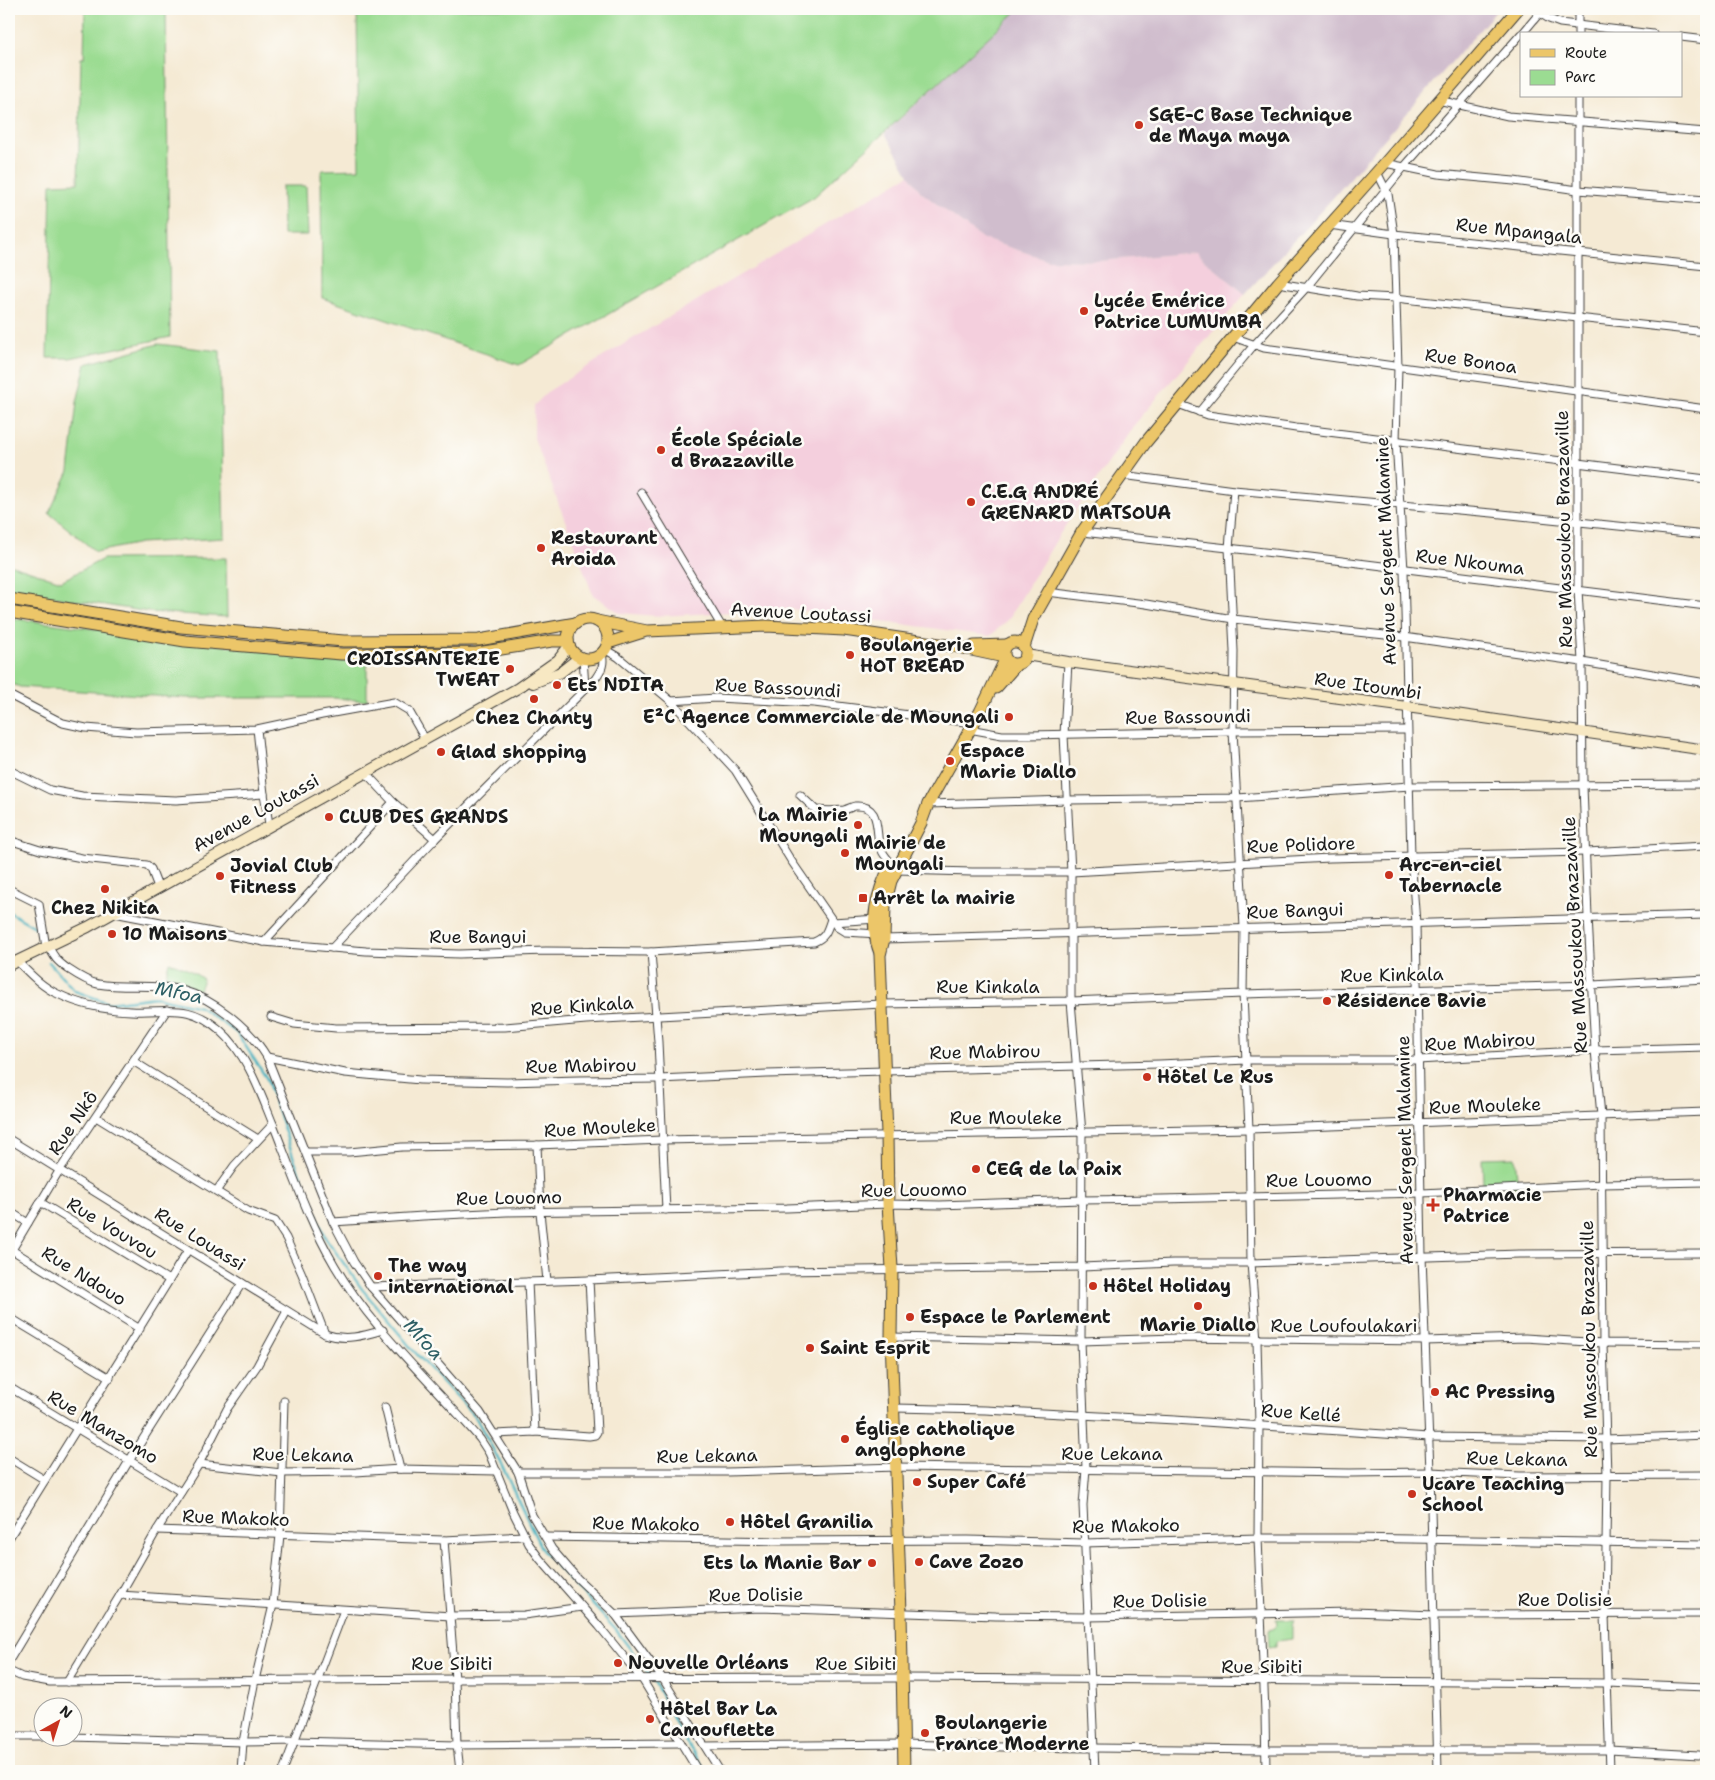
<svg xmlns="http://www.w3.org/2000/svg" width="1715" height="1780" font-family="'Shantell Sans',sans-serif">
  <rect width="100%" height="100%" fill="#fdfcf7"/>
  <filter id="ink" filterUnits="userSpaceOnUse"><feTurbulence type="fractalNoise" baseFrequency=".02" numOctaves="2"/><feDisplacementMap in="SourceGraphic" scale="10" xChannelSelector="R" yChannelSelector="G"/><feConvolveMatrix kernelMatrix="1 2 1 2 8 2 1 2 1" color-interpolation-filters="sRGB"/></filter>
  <filter id="wash" filterUnits="userSpaceOnUse"><feTurbulence type="fractalNoise" baseFrequency=".0096" numOctaves="4" result="noise"/><feDisplacementMap in="SourceGraphic" scale="20" xChannelSelector="R" yChannelSelector="G"/><feGaussianBlur stdDeviation="1.12" result="paint"/><feColorMatrix in="noise" values="0 0 0 0 0 0 0 0 0 0 0 0 0 0 0 0 0 1.4 0 .05"/><feComposite in="paint" operator="in"/></filter>
  <g filter="url(#wash)">
    <rect width="100%" height="100%" fill="#f5ead4"/>
    <polygon fill="#f4cfdd" points="909,175 921,192 983,239 1049,260 1100,261 1195,252 1245,294 1135,424 1061,532 1008,620 990,636 791,609 657,616 620,613 593,595 534,438 534,406 547,392 627,342"/>
    <polygon fill="#d0bdcd" points="1019,9 1498,9 1332,199 1245,294 1195,252 1100,261 1049,260 983,239 921,192 909,175 885,133"/>
    <g fill="#9bdc92" stroke="#5c7c57">
      <polygon points="85,9 166,9 170,337 70,358 47,358 51,184 78,183 81,58 84,58"/>
      <polygon points="357,9 1019,9 814,197 519,365 322,298 321,173 323,170 359,169"/>
      <polygon points="282,186 306,186 308,235 283,235"/>
      <polygon points="158,344 220,351 224,538 140,543 96,552 49,513 69,471 77,402 86,364"/>
      <polygon points="226,558 227,617 149,612 9,590 9,564 61,581 103,559"/>
      <polygon points="9,618 367,664 367,701 336,698 185,698 20,687 9,683"/>
      <path d="M169,962C182,966 192,971 203,979L199,990L165,979Z"/>
      <polygon points="1515,1157 1518,1187 1503,1187 1501,1183 1483,1184 1482,1158"/>
      <polygon points="1276,1620 1295,1620 1292,1625 1292,1639 1276,1641 1276,1647 1269,1648 1268,1630 1273,1629 1277,1626"/>
    </g>
    <g fill="none" stroke-linecap="round" stroke-linejoin="round">
      <g stroke="#45b2c1" stroke-width="2.5">
        <polyline points="9,912 35,927"/>
        <polyline points="49,962 75,991 109,1003 156,997 200,1007 237,1033 267,1079 293,1156 325,1237 362,1289 412,1349 476,1418 500,1462 542,1550 616,1630 653,1679 682,1736 706,1771"/>
      </g>
    </g>
  </g>
  <g filter="url(#ink)">
    <g fill="none" stroke-linecap="round" stroke-linejoin="round">
      <g stroke="#3d3b38" stroke-width="9">
        <g id="street">
          <polyline points="1534,9 1549,19 1560,23 1653,34"/>
          <polyline points="1578,9 1578,34"/>
          <polyline points="1522,34 1543,9"/>
          <polyline points="1681,37 1706,40"/>
          <polyline points="1578,96 1578,589 1582,662 1583,786 1588,917 1595,1050 1601,1116 1603,1343 1607,1476 1605,1614 1610,1771"/>
          <polyline points="1438,100 1508,116 1706,132"/>
          <polyline points="1385,163 1438,174 1514,181 1578,190 1706,200"/>
          <polyline points="1377,172 1388,194 1394,234 1398,367 1396,441 1404,570 1411,857 1416,923 1422,1256 1430,1472 1438,1771"/>
          <polyline points="1329,225 1394,234 1706,266"/>
          <polyline points="1278,283 1357,296 1395,298 1706,332"/>
          <polyline points="1233,337 1264,348 1706,409"/>
          <polyline points="1178,404 1208,415 1296,428 1706,479"/>
          <polyline points="1199,412 1254,345 1306,288 1404,167 1521,34"/>
          <polyline points="1122,475 1234,490 1492,513 1706,535"/>
          <polyline points="1234,490 1229,548 1234,651 1233,731 1244,927 1243,994 1249,1129 1251,1263 1257,1340 1259,1425 1258,1538 1265,1713 1266,1771"/>
          <polyline points="641,492 722,627"/>
          <polyline points="1082,532 1310,557 1706,606"/>
          <polyline points="1047,592 1146,604 1233,619 1404,637 1582,662 1706,683"/>
          <polyline points="606,650 618,657 671,701 735,770 790,859 837,927 845,932 878,934"/>
          <polyline points="583,658 585,687"/>
          <polyline points="1068,662 1064,735 1071,872 1071,1001 1082,1133 1081,1341 1086,1469 1083,1505 1095,1771"/>
          <polyline points="9,695 63,723 86,728 136,732 257,729 322,715 394,702 409,711 425,739"/>
          <polyline points="671,701 716,698 814,703 973,723"/>
          <polyline points="257,729 264,794 269,824"/>
          <polyline points="969,729 1002,735 1028,735 1233,731 1407,730"/>
          <polyline points="9,770 50,790 82,796 176,800 264,794"/>
          <polyline points="365,772 393,802 435,839"/>
          <path d="M800,795L816,810C825,811 834,811 844,810C848,809 851,807 855,806C880,804 876,828 879,844C881,852 886,857 892,864"/>
          <polyline points="928,804 1068,800 1237,798 1410,786 1706,784"/>
          <polyline points="9,840 40,850 82,858 147,865 151,869 158,887"/>
          <polyline points="897,870 972,872 1071,872 1330,858 1586,852 1706,846"/>
          <polyline points="9,889 39,904 46,947"/>
          <path d="M114,913L264,942L366,951L459,954L546,951L651,952L814,942C826,937 827,931 831,919"/>
          <polyline points="833,922 877,919"/>
          <polyline points="884,939 1706,915"/>
          <polyline points="264,942 393,802"/>
          <path d="M49,946C53,957 58,962 68,969C77,975 88,982 98,984C126,989 154,983 182,990C214,999 250,1028 267,1057L333,1222L354,1262L371,1287L480,1412L518,1472L532,1515L552,1549L577,1578L615,1614L663,1679L720,1771"/>
          <path d="M332,948L435,839L595,679C601,670 605,665 602,654"/>
          <polyline points="651,952 658,1042 666,1210"/>
          <path d="M17,961C29,973 42,987 58,994C80,1005 107,1010 131,1011C168,1013 188,1002 220,1030C247,1054 260,1092 273,1124C292,1172 309,1222 335,1266C372,1329 433,1384 480,1439L489,1453L513,1512L529,1544L540,1559L599,1626L642,1679L698,1771"/>
          <polyline points="271,1017 294,1024 336,1028 505,1027 586,1020 882,1004 1071,1001 1243,994 1592,985 1706,979"/>
          <polyline points="267,1057 345,1073 420,1080 507,1082 579,1080 659,1079 767,1074 1159,1064 1247,1060 1418,1060 1595,1050 1706,1047"/>
          <polyline points="133,1061 258,1139"/>
          <polyline points="96,1117 248,1211 275,1221 286,1238 302,1274 325,1334"/>
          <path d="M9,1139L325,1334C345,1341 363,1336 383,1330"/>
          <polyline points="537,1145 540,1212 547,1281"/>
          <polyline points="306,1152 349,1152 402,1147 537,1145 662,1140 1249,1129 1706,1112"/>
          <polyline points="217,1190 234,1166 273,1124"/>
          <polyline points="40,1202 169,1280"/>
          <polyline points="9,1211 28,1223"/>
          <polyline points="333,1222 423,1216 506,1212 787,1208 888,1204 940,1205 1081,1200 1161,1199 1422,1193 1602,1184 1706,1182"/>
          <polyline points="12,1250 140,1329"/>
          <polyline points="9,1255 59,1171 167,1010"/>
          <polyline points="528,1282 535,1432"/>
          <polyline points="371,1287 589,1280 780,1271 1082,1267 1173,1263 1251,1263 1519,1254 1706,1253"/>
          <polyline points="9,1317 110,1378"/>
          <polyline points="891,1337 1081,1341 1176,1338 1425,1341 1525,1338 1603,1343 1706,1344"/>
          <polyline points="9,1387 181,1492"/>
          <polyline points="385,1407 400,1469"/>
          <polyline points="895,1408 985,1410 1175,1420 1429,1437 1606,1439 1706,1435"/>
          <polyline points="495,1434 535,1432 589,1436 595,1435 597,1432 589,1280"/>
          <polyline points="9,1458 45,1480"/>
          <polyline points="199,1464 282,1473 356,1472 400,1469 497,1471"/>
          <polyline points="518,1472 727,1472 897,1467 1350,1473 1430,1472 1520,1476 1706,1475"/>
          <polyline points="157,1530 444,1540 524,1536"/>
          <polyline points="546,1537 780,1541 968,1540 1084,1543 1258,1538 1350,1538 1706,1544"/>
          <polyline points="9,1538 188,1250"/>
          <polyline points="444,1540 455,1679 457,1745 460,1771"/>
          <polyline points="120,1595 451,1616 524,1615 582,1607"/>
          <polyline points="615,1614 760,1608 996,1616 1088,1617 1353,1612 1435,1615 1706,1614"/>
          <polyline points="9,1661 129,1461 242,1283"/>
          <polyline points="9,1671 22,1677 50,1682 455,1679 902,1678 1607,1683 1706,1687"/>
          <polyline points="67,1682 120,1595 157,1530 199,1464 227,1409 257,1366 287,1311"/>
          <polyline points="9,1736 42,1736"/>
          <polyline points="72,1737 243,1742 294,1741 457,1745 681,1743"/>
          <polyline points="705,1746 904,1744 1003,1747 1266,1750 1609,1750 1699,1755"/>
          <polyline points="241,1771 243,1742 255,1680 273,1605 280,1535 284,1401"/>
          <polyline points="283,1771 344,1610"/>
        </g>
      </g>
      <g stroke="#3d3b38" stroke-width="12">
        <g id="secondary">
          <polyline points="1026,655 1068,662 1407,707 1706,750"/>
          <polyline points="533,683 561,672 580,657"/>
          <polyline points="9,965 88,927 518,688 558,660 569,646"/>
        </g>
      </g>
      <g stroke="#3d3b38" stroke-width="13">
        <g id="primary">
          <polyline points="9,599 181,627 344,641 479,640 576,623"/>
          <polyline points="9,612 185,641 341,654 477,653 552,641 568,641"/>
          <circle cx="588" cy="639" r="20"/>
          <polyline points="597,621 647,631 766,626 844,630 953,646 1004,657"/>
          <circle cx="1015" cy="653" r="11"/>
          <polyline points="608,643 643,632"/>
          <polyline points="974,646 1006,645"/>
          <polyline points="1024,647 1033,619 1082,532 1146,442 1278,283 1385,163 1518,9"/>
          <polyline points="996,688 1017,664"/>
          <path d="M880,953C868,924 877,891 891,865"/>
          <polyline points="904,1771 901,1612 891,1337 892,1268 888,1204 887,1134 880,955 884,939 885,905 891,881 921,823 928,804 980,712 1005,660"/>
        </g>
      </g>
      <use href="#street" stroke="#fff" stroke-width="7"/>
      <use href="#secondary" stroke="#f7e8c3" stroke-width="10"/>
      <use href="#primary" stroke="#ecc669" stroke-width="11"/>
    </g>
  </g>
  <g fill="#c8321e" stroke="#fdfcf7" stroke-width="2">
    <circle cx="1139" cy="125" r="5"/>
    <circle cx="1084" cy="311" r="5"/>
    <circle cx="661" cy="450" r="5"/>
    <circle cx="971" cy="502" r="5"/>
    <circle cx="541" cy="548" r="5"/>
    <circle cx="850" cy="655" r="5"/>
    <circle cx="510" cy="669" r="5"/>
    <circle cx="557" cy="685" r="5"/>
    <circle cx="534" cy="699" r="5"/>
    <circle cx="1009" cy="717" r="5"/>
    <circle cx="441" cy="752" r="5"/>
    <circle cx="950" cy="761" r="5"/>
    <circle cx="329" cy="817" r="5"/>
    <circle cx="858" cy="825" r="5"/>
    <circle cx="845" cy="853" r="5"/>
    <circle cx="1389" cy="875" r="5"/>
    <circle cx="220" cy="876" r="5"/>
    <circle cx="105" cy="889" r="5"/>
    <rect x="858" y="893" width="10" height="10" rx="2.5"/>
    <circle cx="112" cy="934" r="5"/>
    <circle cx="1327" cy="1001" r="5"/>
    <circle cx="1147" cy="1077" r="5"/>
    <circle cx="976" cy="1169" r="5"/>
    <path d="M1430.5 1197.5h5v5h5v5h-5v5h-5v-5h-5v-5h5z"/>
    <circle cx="378" cy="1276" r="5"/>
    <circle cx="1093" cy="1286" r="5"/>
    <circle cx="1198" cy="1306" r="5"/>
    <circle cx="910" cy="1317" r="5"/>
    <circle cx="810" cy="1348" r="5"/>
    <circle cx="1435" cy="1392" r="5"/>
    <circle cx="845" cy="1439" r="5"/>
    <circle cx="917" cy="1482" r="5"/>
    <circle cx="1412" cy="1494" r="5"/>
    <circle cx="730" cy="1522" r="5"/>
    <circle cx="919" cy="1562" r="5"/>
    <circle cx="872" cy="1563" r="5"/>
    <circle cx="618" cy="1663" r="5"/>
    <circle cx="650" cy="1719" r="5"/>
    <circle cx="925" cy="1733" r="5"/>
  </g>
  <g text-anchor="middle" stroke-width="5" stroke-linejoin="round" paint-order="stroke">
    <g font-size="18" font-weight="bold" fill="#1c1c1c" stroke="#fdfcf7" text-anchor="start">
      <text x="1149" y="121">SGE-C Base Technique<tspan x="1149" dy="21">de Maya maya</tspan></text>
      <text x="1094" y="307">Lycée Emérice<tspan x="1094" dy="21">Patrice LUMUMBA</tspan></text>
      <text x="671" y="446">École Spéciale<tspan x="671" dy="21">d Brazzaville</tspan></text>
      <text x="981" y="498">C.E.G ANDRÉ<tspan x="981" dy="21">GRENARD MATSOUA</tspan></text>
      <text x="551" y="544">Restaurant<tspan x="551" dy="21">Aroida</tspan></text>
      <text x="860" y="651">Boulangerie<tspan x="860" dy="21">HOT BREAD</tspan></text>
      <text x="500" y="665" text-anchor="end">CROISSANTERIE<tspan x="500" dy="21">TWEAT</tspan></text>
      <text x="567" y="691">Ets NDITA</text>
      <text x="999" y="723" text-anchor="end">E²C Agence Commerciale de Moungali</text>
      <text x="534" y="724" text-anchor="middle">Chez Chanty</text>
      <text x="960" y="757">Espace<tspan x="960" dy="21">Marie Diallo</tspan></text>
      <text x="451" y="758">Glad shopping</text>
      <text x="848" y="821" text-anchor="end">La Mairie<tspan x="848" dy="21">Moungali</tspan></text>
      <text x="339" y="823">CLUB DES GRANDS</text>
      <text x="855" y="849">Mairie de<tspan x="855" dy="21">Moungali</tspan></text>
      <text x="1399" y="871">Arc-en-ciel<tspan x="1399" dy="21">Tabernacle</tspan></text>
      <text x="230" y="872">Jovial Club<tspan x="230" dy="21">Fitness</tspan></text>
      <text x="873" y="904">Arrêt la mairie</text>
      <text x="105" y="914" text-anchor="middle">Chez Nikita</text>
      <text x="122" y="940">10 Maisons</text>
      <text x="1337" y="1007">Résidence Bavie</text>
      <text x="1157" y="1083">Hôtel Le Rus</text>
      <text x="986" y="1175">CEG de la Paix</text>
      <text x="1443" y="1201">Pharmacie<tspan x="1443" dy="21">Patrice</tspan></text>
      <text x="388" y="1272">The way<tspan x="388" dy="21">international</tspan></text>
      <text x="1103" y="1292">Hôtel Holiday</text>
      <text x="920" y="1323">Espace le Parlement</text>
      <text x="1198" y="1331" text-anchor="middle">Marie Diallo</text>
      <text x="820" y="1354">Saint Esprit</text>
      <text x="1445" y="1398">AC Pressing</text>
      <text x="855" y="1435">Église catholique<tspan x="855" dy="21">anglophone</tspan></text>
      <text x="927" y="1488">Super Café</text>
      <text x="1422" y="1490">Ucare Teaching<tspan x="1422" dy="21">School</tspan></text>
      <text x="740" y="1528">Hôtel Granilia</text>
      <text x="929" y="1568">Cave Zozo</text>
      <text x="862" y="1569" text-anchor="end">Ets la Manie Bar</text>
      <text x="628" y="1669">Nouvelle Orléans</text>
      <text x="660" y="1715">Hôtel Bar La<tspan x="660" dy="21">Camouflette</tspan></text>
      <text x="935" y="1729">Boulangerie<tspan x="935" dy="21">France Moderne</tspan></text>
    </g>
    <g font-size="18" fill="#1c1c1c" stroke="#fdfcf7">
      <text transform="translate(1519 231) rotate(6)" y="6">Rue Mpangala</text>
      <text transform="translate(1471 361) rotate(8)" y="6">Rue Bonoa</text>
      <text transform="translate(1564 529) rotate(-91)" y="6">Rue Massoukou Brazzaville</text>
      <text transform="translate(1386 551) rotate(-92)" y="6">Avenue Sergent Malamine</text>
      <text transform="translate(1470 562) rotate(7)" y="6">Rue Nkouma</text>
      <text transform="translate(801 613) rotate(3)" y="6">Avenue Loutassi</text>
      <text transform="translate(1368 686) rotate(8)" y="6">Rue Itoumbi</text>
      <text transform="translate(778 688) rotate(3)" y="6">Rue Bassoundi</text>
      <text transform="translate(1188 717) rotate(-1)" y="6">Rue Bassoundi</text>
      <text transform="translate(256 813) rotate(-29)" y="6">Avenue Loutassi</text>
      <text transform="translate(1301 845) rotate(-2)" y="6">Rue Polidore</text>
      <text transform="translate(1295 911) rotate(-2)" y="6">Rue Bangui</text>
      <text transform="translate(1575 935) rotate(-93)" y="6">Rue Massoukou Brazzaville</text>
      <text x="478" y="943">Rue Bangui</text>
      <text transform="translate(1392 975) rotate(-1)" y="6">Rue Kinkala</text>
      <text x="988" y="993">Rue Kinkala</text>
      <text transform="translate(582 1006) rotate(-4)" y="6">Rue Kinkala</text>
      <text transform="translate(1480 1042) rotate(-3)" y="6">Rue Mabirou</text>
      <text transform="translate(985 1052) rotate(-1)" y="6">Rue Mabirou</text>
      <text transform="translate(581 1066) rotate(-1)" y="6">Rue Mabirou</text>
      <text transform="translate(1485 1106) rotate(-2)" y="6">Rue Mouleke</text>
      <text x="1006" y="1124">Rue Mouleke</text>
      <text transform="translate(73 1123) rotate(-56)" y="6">Rue Nkô</text>
      <text transform="translate(600 1128) rotate(-3)" y="6">Rue Mouleke</text>
      <text transform="translate(1405 1150) rotate(-91)" y="6">Avenue Sergent Malamine</text>
      <text transform="translate(1319 1180) rotate(-1)" y="6">Rue Louomo</text>
      <text transform="translate(914 1190) rotate(-1)" y="6">Rue Louomo</text>
      <text transform="translate(509 1198) rotate(-1)" y="6">Rue Louomo</text>
      <text transform="translate(112 1228) rotate(31)" y="6">Rue Vouvou</text>
      <text transform="translate(200 1239) rotate(32)" y="6">Rue Louassi</text>
      <text transform="translate(84 1276) rotate(32)" y="6">Rue Ndouo</text>
      <text x="1344" y="1332">Rue Loufoulakari</text>
      <text transform="translate(1589 1339) rotate(-91)" y="6">Rue Massoukou Brazzaville</text>
      <text transform="translate(1301 1413) rotate(4)" y="6">Rue Kellé</text>
      <text transform="translate(103 1427) rotate(31)" y="6">Rue Manzomo</text>
      <text x="1112" y="1460">Rue Lekana</text>
      <text transform="translate(303 1455) rotate(1)" y="6">Rue Lekana</text>
      <text transform="translate(707 1456) rotate(-1)" y="6">Rue Lekana</text>
      <text transform="translate(1517 1459) rotate(1)" y="6">Rue Lekana</text>
      <text transform="translate(236 1518) rotate(2)" y="6">Rue Makoko</text>
      <text transform="translate(646 1524) rotate(1)" y="6">Rue Makoko</text>
      <text transform="translate(1126 1526) rotate(-1)" y="6">Rue Makoko</text>
      <text transform="translate(756 1595) rotate(-1)" y="6">Rue Dolisie</text>
      <text x="1565" y="1606">Rue Dolisie</text>
      <text transform="translate(1160 1601) rotate(-1)" y="6">Rue Dolisie</text>
      <text x="452" y="1670">Rue Sibiti</text>
      <text x="856" y="1670">Rue Sibiti</text>
      <text x="1262" y="1673">Rue Sibiti</text>
    </g>
    <g font-size="19" font-style="italic" fill="#2e6066" stroke="#fdfcf7">
      <text transform="translate(179 992) rotate(12)" y="7">Mfoa</text>
      <text transform="translate(424 1339) rotate(48)" y="7">Mfoa</text>
    </g>
  </g>
  <rect width="1715" height="1780" fill="none" stroke="#fdfcf7" stroke-width="30"/>
  <rect x="1520" y="32" width="162" height="65" fill="#fdfcf7" stroke="#a3a29f"/>
  <rect x="1530" y="49" width="25" height="8" fill="#ecc669" stroke="#a3a29f"/>
  <text x="1565" y="58" font-size="15" fill="#1c1c1c">Route</text>
  <rect x="1530" y="70" width="25" height="15" fill="#9bdc92" stroke="#a3a29f"/>
  <text x="1565" y="82" font-size="15" fill="#1c1c1c">Parc</text>
  <g transform="translate(58 1722) rotate(39)"><circle r="24" fill="#fdfcf7" stroke="#a3a29f"/>
  <path d="M0-4L9 19L0 12L-9 19Z" fill="#c8321e"/>
  <text y="-8" font-size="14" font-weight="bold" text-anchor="middle" fill="#1c1c1c">N</text>
  </g>
</svg>
